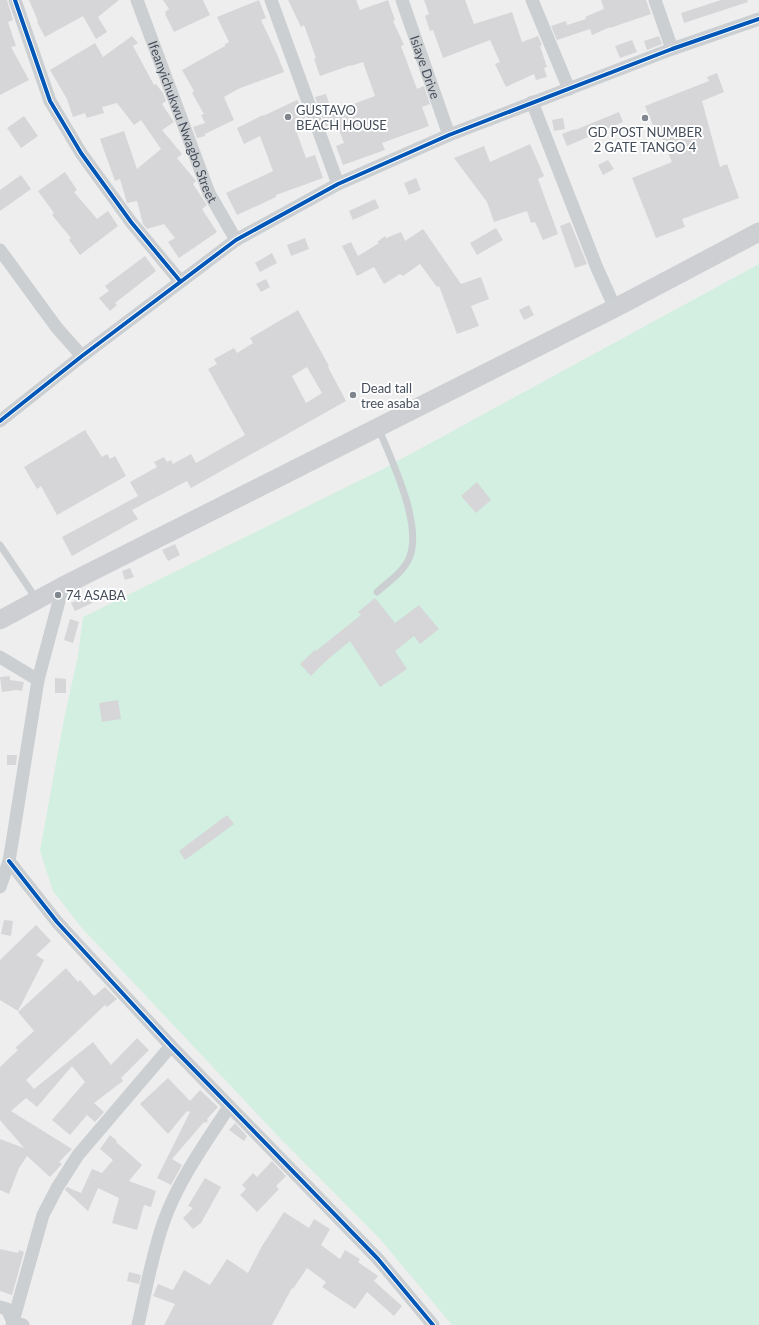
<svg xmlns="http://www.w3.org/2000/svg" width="759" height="1325" font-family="Lato,sans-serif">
  <rect width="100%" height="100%" fill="#efeeee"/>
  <polygon fill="#d2efe1" points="759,264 759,1325 452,1325 380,1239 275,1133 81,927 53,891 40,851 64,719 78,656 83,617 383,469"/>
  <g fill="#d6d6d9" fill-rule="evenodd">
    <polygon points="0,0 7,0 13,20 8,22 16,46 11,47 29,80 0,95"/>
    <polygon points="29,0 119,0 98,17 107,32 96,39 83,16 45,37 37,22 38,21"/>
    <polygon points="163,0 203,0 210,15 174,32 165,14 166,14 165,12 169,9"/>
    <polygon points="259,0 266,18 261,20 277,54 284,72 238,89 224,97 234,120 205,134 205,136 197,138 193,127 205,123 201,115 204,114 192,93 194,91 182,70 225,46 225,44 229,42 217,17"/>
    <polygon points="288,0 356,0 360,10 388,0 395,20 393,21 404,45 401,46 417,89 424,86 430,104 422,107 429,126 382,143 385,150 343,165 336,146 344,143 338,127 327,130 315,97 326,94 332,112 375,96 363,62 351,66 351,65 320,76 314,59 316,58 304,25 301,27"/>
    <polygon points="424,0 465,0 474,24 512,12 522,42 538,36 542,45 540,46 547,67 544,68 547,77 536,80 534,74 506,87 495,64 500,62 490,40 443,58 433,30 430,31 425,16 429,14"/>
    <polygon points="601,0 646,0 651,14 610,28 610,27 592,35 590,29 557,40 551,26 566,21 567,25 586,19 585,17 604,9"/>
    <polygon points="721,0 747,0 748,2 684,23 681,13"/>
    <polygon points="132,36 138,43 133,46 154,85 156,84 163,93 166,101 162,104 174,122 162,130 182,154 177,158 196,181 193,184 207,205 202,209 217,232 179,258 168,242 175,238 164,224 147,229 143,224 137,201 127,203 120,179 115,181 100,139 124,131 137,169 161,149 141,120 134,125 117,103 102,107 104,113 87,118 85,113 73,117 67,99 50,70 95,43 103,57"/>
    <polygon points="659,36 662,44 647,50 644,41"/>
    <polygon points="632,40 637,52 620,58 615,46"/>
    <polygon points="717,73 724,92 702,101 720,167 727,164 739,198 682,219 685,227 656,238 632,178 672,162 657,127 654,128 645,106 709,81 707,77"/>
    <polygon points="297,100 299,103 300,103 306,119 294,125 306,158 315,155 323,178 276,195 276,197 237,215 226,193 273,171 260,136 244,144 237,128 263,115 263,116"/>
    <polygon points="619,112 623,122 567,146 562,134 575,129 575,130"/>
    <polygon points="24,116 38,136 21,148 7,128"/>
    <polygon points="563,118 565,129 554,131 552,120"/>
    <polygon points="530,144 544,176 538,179 558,234 543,240 535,222 531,223 527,211 494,222 487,202 454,158 484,146 490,162"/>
    <polygon points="608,160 614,169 603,175 598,165"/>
    <polygon points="65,172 77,190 74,192 97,219 108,211 118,226 80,255 69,240 71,238 52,215 54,213 38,191"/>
    <polygon points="21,175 31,189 0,211 0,190"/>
    <polygon points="416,178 421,190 409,195 404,183"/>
    <polygon points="375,199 379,208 353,220 349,211"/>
    <polygon points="570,222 587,264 575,268 560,226"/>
    <polygon points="496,228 503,240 477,255 470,243"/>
    <polygon points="423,229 461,284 481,277 489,299 471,306 479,326 457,334 439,286 437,287 420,264 403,276 400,274 384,284 374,267 357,276 342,246 351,242 358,256 379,243 377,242 385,236 386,238 401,232 405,241"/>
    <polygon points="305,238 309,249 291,256 287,245"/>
    <polygon points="272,253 277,263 260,272 255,263"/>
    <polygon points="145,256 156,271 115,303 117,305 110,311 99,298 109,291 105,286"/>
    <polygon points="266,279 270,287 261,292 256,284"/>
    <polygon points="529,305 534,315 524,320 519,310"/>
    <path d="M298,310L329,366L328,367L346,401L191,488L187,481L132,510L138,519L72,556L62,537L138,496L130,482L157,467L154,462L164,457L167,462L171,460L173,464L191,454L196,463L245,435L208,369L217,364L214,359L234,348L237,353L253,343L250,338ZM307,367L322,393L306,403L292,376Z"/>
    <polygon points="85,430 102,457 107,454 110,459 115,456 126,476 57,515 41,486 37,489 24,467"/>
    <polygon points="477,482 491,500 476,513 461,496"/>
    <polygon points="175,544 180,555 168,561 162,550"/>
    <polygon points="130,568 134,577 125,580 122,571"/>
    <polygon points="99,589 103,598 75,611 71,603"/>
    <polygon points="375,598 395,623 419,605 439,629 420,644 414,636 395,651 407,669 380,687 350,641 326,661 311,676 300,664 315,650 316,651 361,615 358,612"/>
    <polygon points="70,619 79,622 73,643 64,640"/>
    <polygon points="10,676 10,680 24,682 22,691 16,690 2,692 0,677"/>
    <polygon points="55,678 66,679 66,693 55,693"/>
    <polygon points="118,700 121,719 102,722 99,703"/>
    <polygon points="7,755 17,755 16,765 7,765"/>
    <polygon points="227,815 234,824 185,860 179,851"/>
    <polygon points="4,920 13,921 11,936 1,934"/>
    <polygon points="36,925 51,941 36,955 44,960 18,1011 0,1000 0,960"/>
    <polygon points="66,968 78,982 80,980 94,996 105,987 117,999 107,1007 105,1005 26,1080 34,1089 93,1042 111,1065 137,1038 149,1050 121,1078 123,1081 94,1103 104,1112 95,1122 87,1115 70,1135 52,1120 85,1082 72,1066 37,1107 26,1098 11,1111 72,1149 59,1162 62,1164 50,1177 27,1156 19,1168 9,1194 0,1190 0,1139 24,1148 0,1120 0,1067 18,1050 15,1048 34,1031 18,1012"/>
    <polygon points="168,1078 190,1101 200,1090 218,1107 207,1119 208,1120 206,1123 204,1122 172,1159 182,1165 171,1185 157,1178 190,1112 187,1111 168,1134 140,1104"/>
    <polygon points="235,1123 247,1136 244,1141 229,1130"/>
    <polygon points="110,1135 117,1141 116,1142 142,1165 129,1181 156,1191 151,1207 144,1205 137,1230 112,1223 119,1198 98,1188 88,1211 65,1190 67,1187 81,1193 92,1169 102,1173 113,1160 100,1149"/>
    <polygon points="272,1161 286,1176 276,1186 279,1189 257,1212 240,1195 246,1189 242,1185 253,1173 257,1177"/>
    <polygon points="205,1178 221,1187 201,1223 193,1229 183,1218 193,1208 188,1206"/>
    <polygon points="284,1212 309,1228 314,1219 330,1229 321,1245 340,1259 345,1250 360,1259 358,1262 378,1276 374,1281 402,1306 394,1316 367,1292 355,1309 322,1287 326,1282 307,1268 293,1289 292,1288 272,1325 164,1325 175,1304 153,1296 158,1284 173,1290 184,1270 210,1285 227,1259 248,1273 262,1246"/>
    <polygon points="0,1249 18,1253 19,1250 24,1252 12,1295 0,1291"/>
    <polygon points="129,1272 141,1275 139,1284 127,1281"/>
  </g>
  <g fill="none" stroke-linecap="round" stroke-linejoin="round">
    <g stroke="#cccfd2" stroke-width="7">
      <polyline points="0,545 37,600"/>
      <path d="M377,592C388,582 405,571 410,556C422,522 391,459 378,427"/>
    </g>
    <g stroke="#cccfd2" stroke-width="13">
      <polyline points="15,0 50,101 81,153 131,222 180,281"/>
      <path id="s1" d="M137,0L209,193L236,240"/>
      <polyline points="271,0 338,184"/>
      <path id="s2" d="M402,0L449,135"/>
      <polyline points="532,0 569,89"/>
      <polyline points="655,0 672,49"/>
      <polyline points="532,102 597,268 615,308"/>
      <polyline points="0,250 57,328 82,356"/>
      <polyline points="0,421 82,356 236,240 338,184 449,135 672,49 759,19"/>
      <polyline points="0,657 38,680"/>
      <polyline points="9,861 57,922 171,1046 378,1259 433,1325"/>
      <polyline points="0,887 9,861 12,843 38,680 63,586"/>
      <polyline points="0,1307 7,1309 13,1322 23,1325"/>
      <polyline points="12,1325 43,1215 57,1188 78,1155 171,1046"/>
      <path d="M138,1325C146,1290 152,1254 164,1221C178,1181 206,1142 229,1107"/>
    </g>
    <polyline stroke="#cdcfd3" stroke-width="19" points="0,620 63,586 615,308 759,232"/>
    <g stroke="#fff" stroke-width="6">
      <g id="cycleway">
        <polyline points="15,0 50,101 81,153 131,222 180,281"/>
        <polyline points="0,421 82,356 236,240 338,184 449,135 672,49 759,19"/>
        <polyline points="9,861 57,922 171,1046 378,1259 433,1325"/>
      </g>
    </g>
    <use href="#cycleway" stroke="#0057b8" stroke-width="4"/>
  </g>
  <g fill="#80868e" stroke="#fff" stroke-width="1.5">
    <circle cx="288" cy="117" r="4"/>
    <circle cx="645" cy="118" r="4"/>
    <circle cx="353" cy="395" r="4"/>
    <circle cx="58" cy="595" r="4"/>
  </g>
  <g text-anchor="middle" stroke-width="4" stroke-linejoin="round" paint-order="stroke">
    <g font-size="13" fill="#454e5b" stroke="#fff">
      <text dy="5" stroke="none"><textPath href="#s2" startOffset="71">Isiaye Drive</textPath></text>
      <text dy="5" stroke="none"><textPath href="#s1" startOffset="130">Ifeanyichukwu Nwagbo Street</textPath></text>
    </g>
    <g font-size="13" fill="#454e5b" stroke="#fff" text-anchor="start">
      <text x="296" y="115">GUSTAVO<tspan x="296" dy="15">BEACH HOUSE</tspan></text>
      <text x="645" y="137" text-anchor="middle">GD POST NUMBER<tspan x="645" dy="15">2 GATE TANGO 4</tspan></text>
      <text x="361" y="393">Dead tall<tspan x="361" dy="15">tree asaba</tspan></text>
      <text x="66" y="600">74 ASABA</text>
    </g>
  </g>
</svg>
